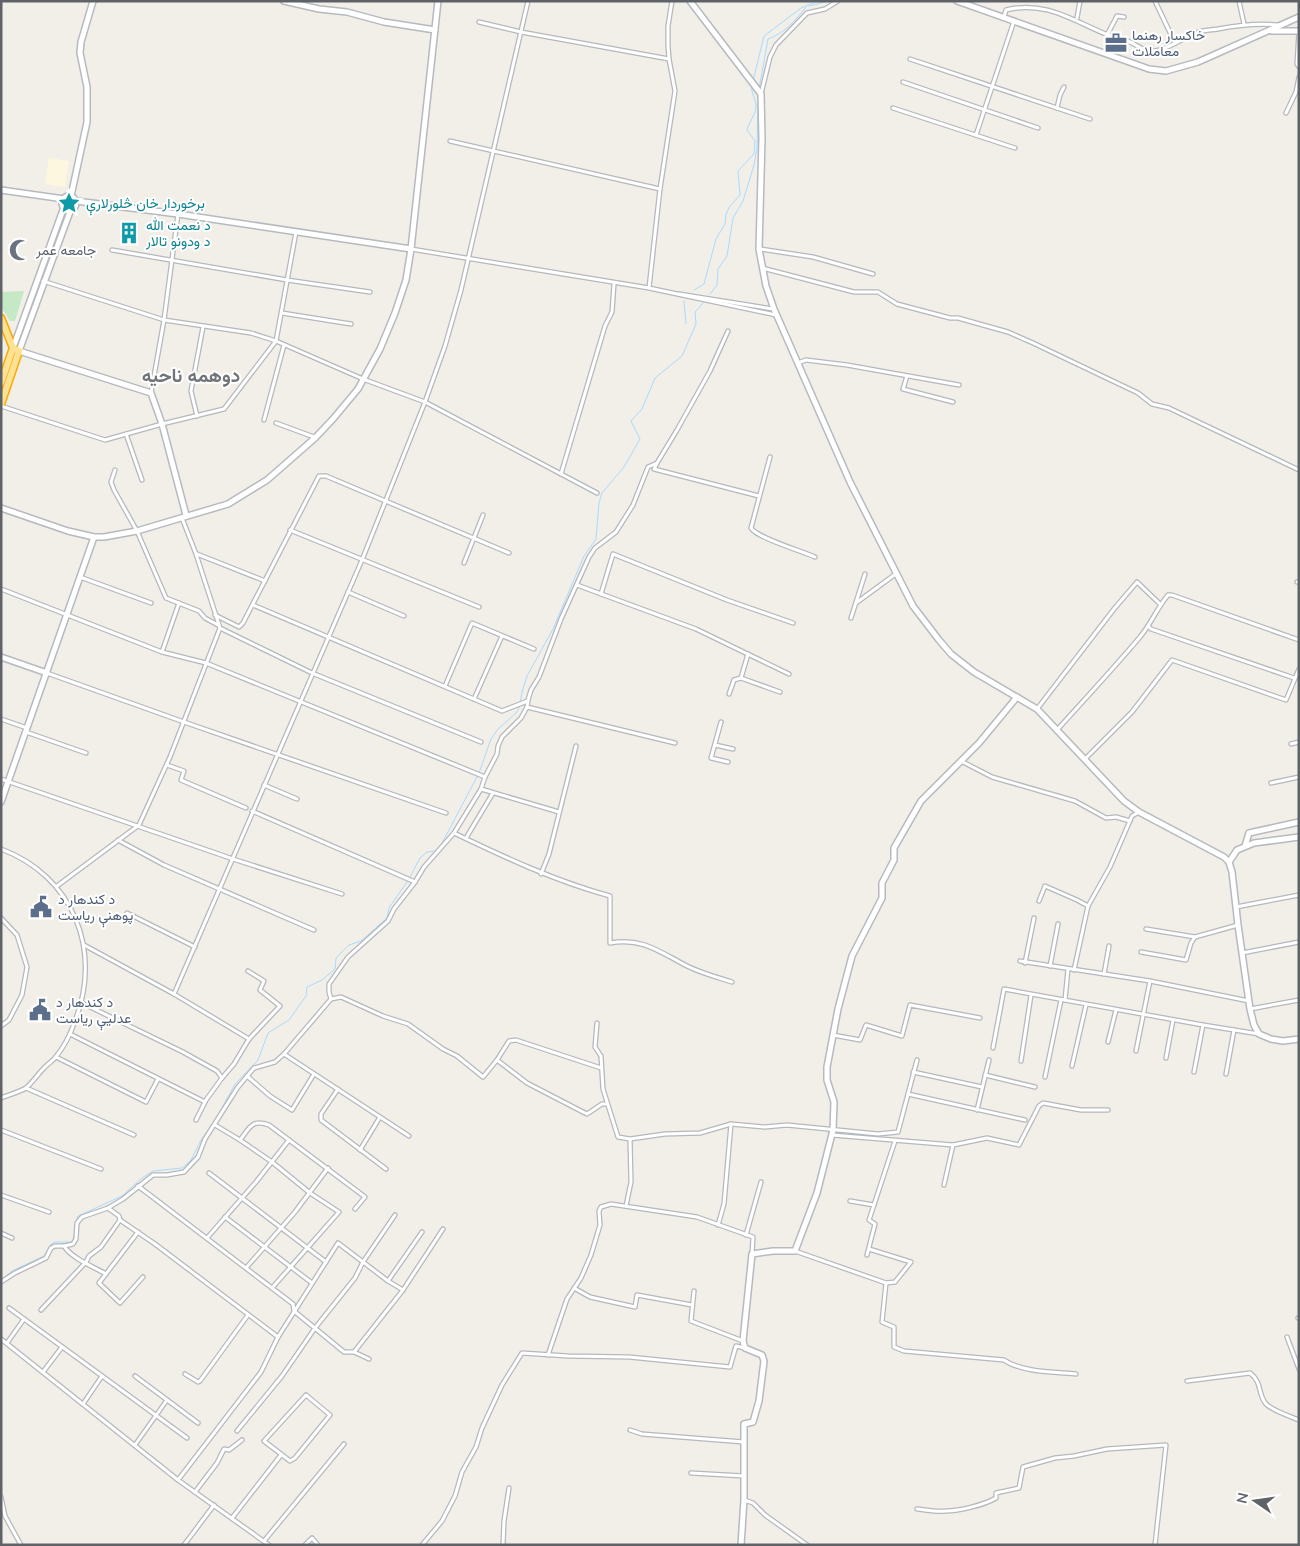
<svg xmlns="http://www.w3.org/2000/svg" width="1300" height="1546" font-family="Mulish,Vazirmatn,sans-serif">
  <rect width="100%" height="100%" fill="#f1efe8"/>
  <polygon fill="#fef7e0" points="49,158 69,161 65,187 45,184"/>
  <polygon fill="#c5e8c5" points="24,291 15,321 10,321 1,307 1,292"/>
  <g fill="none" stroke-linecap="round" stroke-linejoin="round">
    <g stroke="#aadaff" stroke-width="1">
      <polyline points="809,6 828,1"/>
      <polyline points="753,81 764,36 801,8 817,1"/>
      <path d="M759,89L768,39C786,32 794,22 806,7"/>
      <path d="M694,290L704,284L716,239L725,224L726,214L730,206L740,195L738,171L754,154L755,141L747,130C749,122 756,114 756,106C756,98 750,92 752,85"/>
      <polyline points="710,294 717,285 718,269 727,256 733,218 743,201 754,165 757,148 758,95"/>
      <polyline points="684,301 686,324"/>
      <polyline points="440,847 479,773 491,739 498,729 516,713 519,708 522,692 527,676 553,629 584,556 596,539 599,503 602,493 624,467 640,439 631,421 642,409 655,378 682,356 696,324 695,312 703,303"/>
      <polyline points="216,1119 235,1084 258,1060 268,1033 289,1020 306,996 307,987 322,980 335,969 336,958 349,945 361,941 387,918 389,908 409,879 420,858 427,852 435,851"/>
      <path d="M1,1280L12,1271L44,1256L51,1244L55,1242H72C76,1233 74,1225 78,1216L122,1196L142,1178L153,1171L182,1168L191,1160L201,1140L213,1124"/>
    </g>
    <g stroke="#b5b8bc" stroke-width="5.5">
      <g id="street">
        <polyline points="1155,1 1175,43"/>
        <polyline points="1239,1 1244,24"/>
        <path d="M1004,17L1006,10C1046,0 1073,21 1108,35C1115,38 1123,39 1130,42C1137,45 1142,50 1150,51C1166,52 1184,36 1199,32C1205,30 1212,30 1218,29C1239,25 1257,23 1278,25"/>
        <polyline points="1077,18 1080,1"/>
        <polyline points="479,22 521,32 669,59"/>
        <polyline points="1299,31 1297,64 1299,67"/>
        <polyline points="1107,35 1117,16 1124,17"/>
        <polyline points="910,59 1090,119"/>
        <polyline points="903,82 1038,128"/>
        <polyline points="761,94 770,57 776,45 807,13 825,9 838,1"/>
        <polyline points="893,108 1015,148"/>
        <polyline points="1057,108 1060,95 1064,87"/>
        <polyline points="1286,113 1296,92 1299,77"/>
        <polyline points="976,135 1014,21"/>
        <polyline points="450,141 660,189"/>
        <polyline points="411,249 649,288 776,315"/>
        <polyline points="760,249 813,257 873,274"/>
        <polyline points="112,250 287,280 370,292"/>
        <polyline points="762,268 854,292 878,292 897,304 950,318 958,318 1008,332 1033,343 1138,393 1152,404 1169,408 1299,470"/>
        <polyline points="43,281 164,320 251,333 276,341 363,379 425,402 597,493"/>
        <polyline points="649,288 660,189 675,91 669,59 668,45 668,26 672,1"/>
        <polyline points="679,294 773,309"/>
        <polyline points="282,313 351,324"/>
        <polyline points="798,363 806,360 847,365 959,385"/>
        <polyline points="907,376 903,389 953,402"/>
        <polyline points="151,393 164,320 178,214"/>
        <polyline points="1,406 105,440 162,424 224,409 276,341 296,232"/>
        <polyline points="197,416 191,391 203,327"/>
        <polyline points="264,420 284,345"/>
        <polyline points="276,423 314,437"/>
        <polyline points="126,434 142,480"/>
        <path d="M770,457L751,528C757,538 802,551 815,557"/>
        <polyline points="657,463 654,469 759,496"/>
        <polyline points="115,470 111,482 114,490 137,531 166,598 199,611 205,618 218,625"/>
        <polyline points="561,474 605,326 612,312 614,284"/>
        <polyline points="290,530 479,607"/>
        <polyline points="197,554 265,581"/>
        <polyline points="464,563 483,515"/>
        <polyline points="80,577 151,603"/>
        <polyline points="1297,582 1299,582"/>
        <polyline points="577,585 696,629 789,674"/>
        <polyline points="1,589 162,652 206,663 485,777"/>
        <polyline points="348,592 404,616"/>
        <polyline points="601,594 613,554 727,600 793,623"/>
        <polyline points="856,603 897,573"/>
        <polyline points="253,605 502,711 525,702 528,700 531,690 539,677 561,619 589,557 595,548 616,532 633,505 648,467 657,463 677,430 710,371 728,331"/>
        <polyline points="215,615 239,627 243,623 319,476 326,476 509,553"/>
        <polyline points="851,618 865,574"/>
        <polyline points="1148,626 1151,629 1294,678"/>
        <polyline points="220,628 312,673 481,742"/>
        <polyline points="162,652 179,603"/>
        <polyline points="47,673 184,722 446,813"/>
        <polyline points="741,678 780,692"/>
        <polyline points="445,686 472,623 534,649"/>
        <polyline points="729,694 734,680 741,678 748,654"/>
        <polyline points="474,699 502,636"/>
        <polyline points="527,707 675,743"/>
        <polyline points="1037,709 1114,609 1137,582 1160,604"/>
        <polyline points="1,719 27,728"/>
        <polyline points="721,722 711,758 728,762"/>
        <path d="M1057,730C1085,699 1113,669 1140,637C1151,624 1157,608 1168,595H1172L1299,640"/>
        <polyline points="26,732 86,753"/>
        <polyline points="1291,744 1299,742"/>
        <polyline points="715,745 733,749"/>
        <polyline points="1085,759 1132,712 1172,660 1286,700 1299,669"/>
        <polyline points="961,761 992,777 1075,801 1106,818 1116,817 1130,821"/>
        <polyline points="167,765 184,771 181,780 246,808"/>
        <polyline points="1,779 233,859 342,894"/>
        <polyline points="1271,783 1299,777"/>
        <polyline points="264,785 297,799"/>
        <polyline points="481,789 559,812"/>
        <polyline points="252,811 415,882"/>
        <path d="M454,833C504,857 555,881 610,896V943C642,937 660,952 687,966C701,973 716,977 732,982"/>
        <polyline points="466,838 493,793"/>
        <polyline points="118,840 164,865 314,930"/>
        <path d="M1,849C73,876 103,950 75,1021C71,1033 64,1047 55,1058C52,1061 48,1064 44,1068C38,1074 33,1082 26,1088C19,1092 9,1095 1,1098"/>
        <polyline points="541,874 549,854 576,746"/>
        <polyline points="57,886 139,825 170,757 220,628 196,554 182,518"/>
        <polyline points="1039,901 1045,886 1077,900 1088,906"/>
        <polyline points="1236,907 1299,895"/>
        <polyline points="127,913 195,947"/>
        <polyline points="1,918 17,935 27,967 22,995 9,1020 1,1026"/>
        <polyline points="1146,929 1195,937"/>
        <polyline points="84,945 174,994 249,1039"/>
        <polyline points="1141,952 1186,960 1191,943 1195,937 1238,925"/>
        <polyline points="1242,953 1299,942"/>
        <polyline points="1020,961 1150,981 1249,1001"/>
        <polyline points="1025,963 1034,918"/>
        <polyline points="1050,966 1058,924"/>
        <polyline points="1074,970 1088,906 1110,867 1132,816 1139,812"/>
        <polyline points="1104,974 1109,946"/>
        <polyline points="174,994 362,560 425,402 445,346 461,290 528,1"/>
        <polyline points="331,999 329,992 329,984 348,957 388,921 394,909 415,882 424,867 454,833 481,789 485,777 497,754 498,746 502,737 521,718 527,707 528,701"/>
        <polyline points="1065,1000 1068,969"/>
        <polyline points="82,1003 183,1052 217,1071 222,1078"/>
        <polyline points="1250,1009 1299,1000"/>
        <polyline points="597,1023 595,1047 601,1056 603,1089 618,1137 630,1139 665,1134 700,1133 731,1124 765,1127 787,1125 878,1134 898,1132 917,1060"/>
        <polyline points="70,1034 205,1102"/>
        <polyline points="833,1035 860,1040 866,1025 902,1036 910,1005 980,1018"/>
        <polyline points="1108,1042 1116,1010"/>
        <polyline points="993,1048 1004,989 1203,1025 1259,1034"/>
        <polyline points="1136,1051 1150,981"/>
        <polyline points="284,1054 409,1136"/>
        <polyline points="56,1057 146,1102 158,1079"/>
        <polyline points="1166,1058 1173,1020"/>
        <polyline points="497,1060 509,1041 516,1040 601,1068"/>
        <polyline points="1021,1061 1031,995"/>
        <polyline points="1072,1066 1086,1005"/>
        <polyline points="913,1072 982,1087"/>
        <polyline points="1194,1072 1203,1025"/>
        <polyline points="1226,1074 1234,1030"/>
        <polyline points="985,1075 1035,1087"/>
        <polyline points="247,1076 270,1096 292,1110 314,1074"/>
        <polyline points="1045,1077 1061,1000"/>
        <polyline points="26,1088 134,1135"/>
        <polyline points="338,1089 321,1114 321,1120 386,1169"/>
        <polyline points="908,1094 1025,1120"/>
        <polyline points="977,1110 989,1060"/>
        <polyline points="196,1120 206,1100 222,1078 234,1064 249,1039 280,1006 260,990 264,981 248,971"/>
        <polyline points="215,1125 240,1140 272,1162 310,1193 339,1212 272,1288"/>
        <polyline points="1,1130 101,1169"/>
        <polyline points="832,1135 953,1145 987,1138 1019,1145 1039,1106 1043,1103 1081,1110 1108,1110"/>
        <path d="M240,1140C250,1127 252,1119 269,1125L365,1197L355,1209"/>
        <polyline points="360,1150 380,1117"/>
        <polyline points="209,1173 326,1262"/>
        <polyline points="944,1185 953,1145"/>
        <polyline points="138,1186 293,1304 294,1311 344,1352 354,1352 369,1359"/>
        <polyline points="1,1195 49,1212"/>
        <polyline points="850,1201 874,1205"/>
        <polyline points="626,1206 631,1182 630,1139"/>
        <polyline points="108,1208 119,1216 120,1220 155,1244 278,1337"/>
        <polyline points="225,1217 312,1283"/>
        <polyline points="718,1225 724,1204 731,1124"/>
        <polyline points="138,1232 99,1283 120,1303 143,1277"/>
        <polyline points="1,1233 12,1238"/>
        <polyline points="746,1235 761,1182"/>
        <polyline points="207,1238 256,1182 289,1140"/>
        <path d="M64,1246C71,1258 94,1267 106,1274"/>
        <polyline points="869,1249 911,1262 895,1282 886,1283"/>
        <path d="M795,1251L886,1283L882,1322L894,1327V1347L904,1351L1004,1360C1021,1372 1054,1372 1076,1374"/>
        <polyline points="867,1255 875,1224 869,1220 895,1141"/>
        <polyline points="246,1268 295,1212 328,1168"/>
        <polyline points="388,1281 422,1232"/>
        <polyline points="1,1282 15,1273 46,1258 51,1248 55,1246 64,1246 73,1244 76,1239 77,1223 82,1217 108,1208 123,1199 153,1175 167,1175 184,1172 198,1157 205,1139 238,1087 254,1068 275,1062 284,1054 331,999 341,997 383,1016 408,1024 443,1049 457,1056 483,1077 497,1060 527,1083 583,1112 587,1114 602,1104 606,1104"/>
        <polyline points="574,1288 590,1297 635,1307 637,1295 692,1305"/>
        <polyline points="694,1291 691,1321 743,1341"/>
        <polyline points="9,1308 187,1438"/>
        <polyline points="41,1310 86,1262 89,1256 101,1247 120,1220"/>
        <polyline points="1298,1318 1299,1318"/>
        <polyline points="1287,1337 1299,1369"/>
        <polyline points="1,1339 178,1480 269,1545"/>
        <polyline points="7,1343 24,1319"/>
        <polyline points="354,1352 403,1290 443,1229"/>
        <polyline points="548,1355 567,1299 581,1278 591,1255 600,1225 599,1211 601,1207 611,1204 697,1217 753,1237 752,1254"/>
        <polyline points="43,1372 62,1347"/>
        <polyline points="185,1374 198,1382 200,1381 248,1315"/>
        <polyline points="135,1376 198,1423"/>
        <path d="M1187,1381L1250,1373C1263,1383 1257,1393 1266,1404C1273,1411 1289,1416 1299,1420"/>
        <polygon points="306,1395 330,1415 295,1458 290,1461 264,1441"/>
        <polyline points="83,1404 102,1376"/>
        <polyline points="630,1430 642,1434 744,1442"/>
        <polyline points="237,1431 282,1376 315,1328 355,1278 363,1262 395,1215"/>
        <polyline points="135,1445 167,1400"/>
        <polyline points="691,1473 744,1476"/>
        <polyline points="178,1480 261,1372 278,1337 338,1243 388,1281 403,1290"/>
        <polyline points="195,1492 217,1463 224,1449 229,1450 242,1440"/>
        <polyline points="1,1497 5,1516 21,1545"/>
        <polyline points="744,1500 753,1503 765,1515 807,1545"/>
        <path d="M917,1509C927,1510 936,1512 946,1511C959,1511 984,1505 996,1498V1493L1019,1488L1023,1467L1055,1458L1074,1456L1107,1449L1166,1445L1155,1545"/>
        <polyline points="232,1518 281,1455"/>
        <polyline points="264,1541 344,1444"/>
        <polyline points="184,1545 214,1505"/>
        <polyline points="305,1545 312,1538 318,1545"/>
        <polyline points="422,1545 442,1521 455,1496 462,1472 476,1447 482,1428 502,1385 522,1353 568,1356 629,1357 730,1367 736,1346 745,1348"/>
        <polyline points="503,1545 504,1521 509,1488"/>
      </g>
    </g>
    <g stroke="#b6babf" stroke-width="8">
      <g id="secondary">
        <polyline points="284,1 319,9 347,12 384,22 435,30"/>
        <polyline points="690,1 761,94 762,139 759,249 766,286 774,309 850,482 913,606 939,640 951,654 974,672 1037,709 1124,801 1139,812 1224,857 1229,862 1232,872 1238,925 1250,1009 1254,1025 1259,1034 1271,1039 1283,1041 1299,1039"/>
        <polyline points="957,1 1149,69 1166,71 1198,62 1299,17"/>
        <polyline points="1272,31 1299,31"/>
        <polyline points="1,190 64,199"/>
        <polyline points="71,196 87,122 87,87 80,53 81,42 93,1"/>
        <circle cx="69" cy="203" r="7"/>
        <polyline points="76,201 178,214 411,249 438,1"/>
        <polyline points="71,209 19,351 151,393 162,424 186,515"/>
        <polyline points="13,348 64,207"/>
        <polyline points="1,508 68,531 94,537 104,537 137,531 228,504 267,480 315,438 333,419 358,389 380,349 395,313 406,280 411,249"/>
        <polyline points="1,657 47,673"/>
        <polyline points="1,802 94,537"/>
        <polyline points="1245,846 1249,833 1299,822"/>
        <polyline points="1229,862 1237,850 1254,843 1299,837"/>
        <polyline points="741,1545 744,1500 744,1424 753,1422 759,1401 764,1361 762,1355 745,1348 743,1341 752,1254 773,1251 795,1251 817,1193 833,1130 834,1102 827,1080 827,1067 838,1009 852,956 882,898 882,883 894,860 894,848 921,801 979,743 1017,697"/>
      </g>
    </g>
    <g stroke="#f9ab00" stroke-width="9">
      <g id="highway">
        <polyline points="1,318 13,348 1,383"/>
        <polyline points="1,404 19,351 13,348"/>
      </g>
    </g>
    <use href="#street" stroke="#fff" stroke-width="3"/>
    <use href="#secondary" stroke="#fff" stroke-width="5"/>
    <use href="#highway" stroke="#fde293" stroke-width="6"/>
  </g>
  <defs>
    <g id="office-bare" transform="scale(1.725)"><path d="M-6-3h4V-5.5h4V-3h4V5H-6ZM-1-4.5V-3h2v-1.5ZM-6 0V1H6V0Z" fill="#5c6f8a" stroke="#fff" stroke-width="2.5" paint-order="stroke"/></g>
    <g id="sight-bare" transform="scale(1.725)"><path d="M0-6L1.8-2.2L6-1.7L2.9 1.2L3.7 5.4L0 3.3L-3.7 5.4L-2.9 1.2L-6-1.7L-1.8-2.2Z" fill="#0f9aa8" stroke="#fff" stroke-width="2.5" paint-order="stroke"/></g>
    <g id="building-bare" transform="scale(1.725)"><path d="M-4-6H4V6H1V3H-1V6H-4ZM-2.5-4.3h1.7v1.8h-1.7ZM.8-4.3h1.7v1.8H.8ZM-2.5-1h1.7V.8h-1.7ZM.8-1h1.7V.8H.8Z" fill="#0f9aa8" stroke="#fff" stroke-width="2.5" paint-order="stroke"/></g>
    <g id="mosque-bare" transform="scale(1.725)"><path d="M3.5-4.9A6 6 0 1 0 3.5 4.9A5 5 0 1 1 3.5-4.9Z" fill="#6b7280" stroke="#fff" stroke-width="2.5" paint-order="stroke"/></g>
    <g id="civic-bare" transform="scale(1.725)"><path d="M-.6-6.5H3V-4.5H.6V-3L4-1V1h2V6H-6V1h2V-1L-.6-3ZM-1.2 2.5V6h2.4V2.5Z" fill="#5c6f8a" stroke="#fff" stroke-width="2.5" paint-order="stroke"/></g>
  </defs>
  <g fill-rule="evenodd">
    <use href="#office-bare" x="1116" y="43"/>
    <use href="#sight-bare" x="69" y="203"/>
    <use href="#building-bare" x="129" y="233"/>
    <use href="#mosque-bare" x="20" y="250"/>
    <use href="#civic-bare" x="41" y="907"/>
    <use href="#civic-bare" x="40" y="1010"/>
  </g>
  <g text-anchor="middle" stroke-width="4" stroke-linejoin="round" paint-order="stroke">
    <g font-size="14" fill="#4e5e75" stroke="#fff" text-anchor="start">
      <text x="1132" y="40">خاکسار رهنما<tspan x="1132" dy="16">معاملات</tspan></text>
      <text x="58" y="904">د کندهار د<tspan x="58" dy="16">پوهنې رياست</tspan></text>
      <text x="56" y="1007">د کندهار د<tspan x="56" dy="16">عدلیې رياست</tspan></text>
    </g>
    <g font-size="14" fill="#0d838f" stroke="#fff" text-anchor="start">
      <text x="86" y="208">برخوردار خان څلورلارې</text>
      <text x="146" y="230">د نعمت الله<tspan x="146" dy="16">د ودونو تالار</tspan></text>
    </g>
    <g font-size="14" fill="#5b616d" stroke="#fff" text-anchor="start">
      <text x="36" y="255">جامعه عمر</text>
    </g>
    <g font-size="19" font-weight="bold" fill="#70757a" stroke="#fff">
      <text x="191" y="382">دوهمه ناحیه</text>
    </g>
  </g>
  <rect width="1300" height="1546" fill="none" stroke="#5f6368" stroke-width="5"/>
  <g transform="translate(1255 1501) rotate(283)" stroke="#ffffff" stroke-width="4" paint-order="stroke">
  <path d="M0-4L9 19L0 12L-9 19Z" fill="#5f6368"/>
  <text y="-8" font-size="14" font-weight="bold" text-anchor="middle" fill="#5f6368">N</text>
  </g>
</svg>
